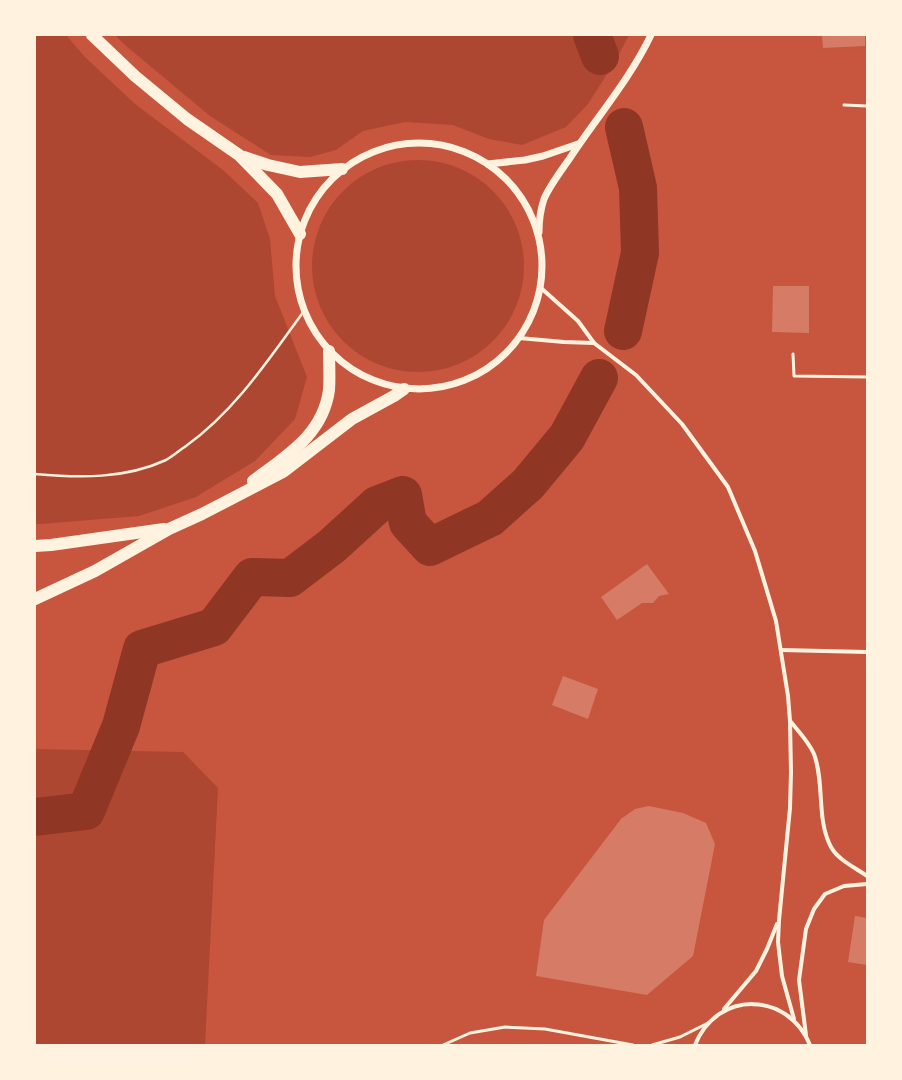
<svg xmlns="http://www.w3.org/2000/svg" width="902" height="1080" font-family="Overpass,sans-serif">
  <rect width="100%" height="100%" fill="#c8553d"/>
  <g fill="#ae4732">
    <polygon points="35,35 66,35 85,57 135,104 223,170 258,203 270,239 275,296 307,377 295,419 255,461 196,497 139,516 41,524 35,524"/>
    <polygon points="115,35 629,35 617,58 588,104 566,127 522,145 489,139 453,125 405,122 363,131 336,150 310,157 271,155 210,116 125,45"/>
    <circle cx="418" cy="266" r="106"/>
    <polygon points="35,749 183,752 218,788 205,1045 35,1045"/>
  </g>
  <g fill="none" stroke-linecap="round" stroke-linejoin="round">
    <g stroke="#8f3625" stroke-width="38">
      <polyline points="592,35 600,56"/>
      <polyline points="623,331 640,253 638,188 624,127"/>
      <polyline points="35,817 86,811 121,726 142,649 214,627 252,577 290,578 332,546 377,505 403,495 408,523 430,547 490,518 528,484 567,437 599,378"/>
    </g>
  </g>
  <g fill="#d67c66">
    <polygon points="822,35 865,35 865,46 823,48"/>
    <polygon points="773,286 809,286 809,333 772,332"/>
    <polygon points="647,564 669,594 659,596 653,603 642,603 617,620 601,597"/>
    <polygon points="563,676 598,689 588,719 552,705"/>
    <polygon points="649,806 683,813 706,823 715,844 693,956 647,995 536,976 544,920 621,819 635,809"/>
    <polygon points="855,916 867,918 867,965 848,962"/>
  </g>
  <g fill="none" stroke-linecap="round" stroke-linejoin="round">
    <path stroke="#fff3e0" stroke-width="2.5" d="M35,474C80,478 125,479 166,460C173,456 180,450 186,446C235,411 269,359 304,311"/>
    <g stroke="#fff3e0" stroke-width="3">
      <polyline points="844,105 867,106"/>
      <polyline points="793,354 794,376 867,377"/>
      <polyline points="443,1045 470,1033 505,1027 545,1029 633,1045"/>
      <polyline points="652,1045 680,1037 708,1023"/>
    </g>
    <g stroke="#fff3e0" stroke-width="4">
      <polyline points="541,288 578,321 594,343 636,375 682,424 728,487 755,551 776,621 788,696 790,721 791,772 790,808 779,920 778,942 782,976 794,1019"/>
      <polyline points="519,338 564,342 594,343"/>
      <polyline points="781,650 867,652"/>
      <path d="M791,722C799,732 809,742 814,754C825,784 816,819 831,847C838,860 856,868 867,876"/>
      <polyline points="724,1009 756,971 767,949 777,924"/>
      <polyline points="806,1035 799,980 806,929 814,909 825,894 844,886 867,884"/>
      <path d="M695,1045C717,990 788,991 810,1045"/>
    </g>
    <g stroke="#fff3e0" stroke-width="7">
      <circle cx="419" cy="266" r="123"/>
      <polyline points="488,164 525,160 543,156 578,144"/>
      <path d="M539,232C539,221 540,211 544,199C550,185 561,171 570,158C597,117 630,79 651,35"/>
    </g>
    <g stroke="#fff3e0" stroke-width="12">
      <polyline points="92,35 135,76 187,119 239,155 277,194 300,234"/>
      <polyline points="244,157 268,165 300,172 342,169"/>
      <path d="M253,481C286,456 323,435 329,390C330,377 329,363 329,351"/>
      <polyline points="35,546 51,545 164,529"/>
      <polyline points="35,599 95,571 169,529 202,514 283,472 352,419 394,396 404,389"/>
    </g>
  </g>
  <rect width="902" height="1080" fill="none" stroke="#fff3e0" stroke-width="72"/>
</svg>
